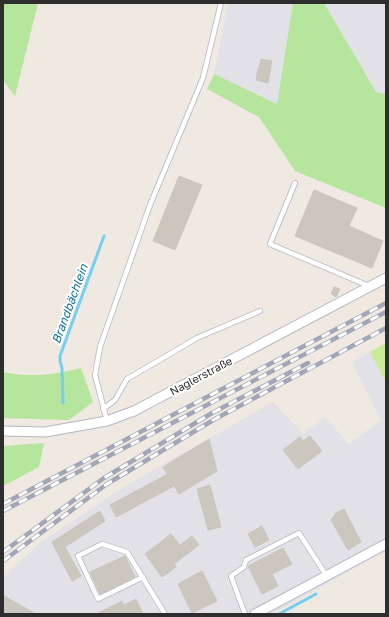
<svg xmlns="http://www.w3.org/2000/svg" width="389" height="617" font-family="'Golos Text',sans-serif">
  <rect width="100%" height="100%" fill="#efe9e1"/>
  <g fill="#e3e1e8">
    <polygon points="228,3 293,3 277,105 214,74"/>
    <polygon points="324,3 386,3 386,94 376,92"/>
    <polygon points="370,352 386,383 386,551 272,614 3,614 3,577 41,542 122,488 273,402 303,434 325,417 349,444 381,420 352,362"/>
  </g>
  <g fill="#b6e59e">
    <polygon points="3,3 38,3 15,96 3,80"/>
    <polygon points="293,3 324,3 376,92 386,94 386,208 295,171 259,117 207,89 214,74 277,104"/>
    <path d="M81,368L93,402L69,420L3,418V372C31,378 53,375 81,368Z"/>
    <polygon points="44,443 39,467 3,486 3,446"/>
  </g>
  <polygon fill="#c9ec9a" points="386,343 386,383 370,352"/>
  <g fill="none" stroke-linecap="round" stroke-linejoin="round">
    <g stroke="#75cff0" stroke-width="3">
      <polyline points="63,403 62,368 60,361 60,356 104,236"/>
      <polyline points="279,614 316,594"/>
    </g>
  </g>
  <g fill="#cbc7bf" stroke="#cbc5ba">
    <polygon points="261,59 272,61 268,83 256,80 258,68 259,68"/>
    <polygon points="179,176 202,185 175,250 153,241"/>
    <polygon points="314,190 357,208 349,226 383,241 372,268 295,236"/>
    <polygon points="334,287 340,289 336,297 331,294"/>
    <polygon points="310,436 322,451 298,469 283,450 300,437 303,441"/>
    <polygon points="209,439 217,471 179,494 163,467"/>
    <polygon points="168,474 174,486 116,517 110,505"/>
    <polygon points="210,485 221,527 208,530 197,489"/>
    <polygon points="344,509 361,542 348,550 331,520 336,513"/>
    <polygon points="100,511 105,521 65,547 81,576 72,581 52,542"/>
    <polygon points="262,526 269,540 255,547 248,534"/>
    <polygon points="171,534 180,545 192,536 199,545 174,564 176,567 162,577 145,554"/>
    <polygon points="283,548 292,564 272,574 278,586 262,594 248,566"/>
    <polygon points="125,556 135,577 100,594 90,572"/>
    <polygon points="202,571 217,601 192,613 178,584"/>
    <polygon points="4,596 34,613 34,614 3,614 3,597"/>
    <polygon points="136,599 143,614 96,614 122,601 124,605"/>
  </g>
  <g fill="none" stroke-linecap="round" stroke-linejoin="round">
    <g stroke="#b4b7c1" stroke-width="6">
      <g id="lane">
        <polyline points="295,183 270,244 369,286"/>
        <polyline points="103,409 115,400 127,379 197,338 260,311"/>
        <polyline points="107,421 95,375 100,347 150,205 203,78 221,3"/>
        <polyline points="143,577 98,599 78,556 102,544 127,552 165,614"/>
        <polyline points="245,614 231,576 244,567 246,560 299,533 326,575"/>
      </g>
    </g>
    <g stroke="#b4b7c1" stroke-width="11">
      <g id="street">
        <polyline points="3,431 45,432 107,421 134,411 386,278"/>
        <polyline points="255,614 386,544"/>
      </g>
    </g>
    <use href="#lane" stroke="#fff" stroke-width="4.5"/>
    <use href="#street" stroke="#fff" stroke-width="9"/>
    <g stroke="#a3a6b8" stroke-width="4.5">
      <g id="rail">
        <polyline points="3,504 386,303"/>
        <polyline points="3,511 386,312"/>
        <polyline points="3,552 104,478 212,413 308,363"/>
        <polyline points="3,561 107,484 215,419 386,328"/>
      </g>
    </g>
    <use href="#rail" stroke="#fff" stroke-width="3" stroke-dasharray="9" stroke-linecap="butt"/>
  </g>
  <g text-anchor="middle" stroke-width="4" stroke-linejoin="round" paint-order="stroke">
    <g font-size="11" fill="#2e2e2e" stroke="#fff">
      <text transform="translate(201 376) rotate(-28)" y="4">Naglerstraße</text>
    </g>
    <g font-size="12" font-style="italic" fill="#0d6fa3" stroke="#fff">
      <text transform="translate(70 304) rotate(-70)" y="4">Brandbächlein</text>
    </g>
  </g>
  <rect width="389" height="617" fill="none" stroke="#2e2e2e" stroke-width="8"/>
</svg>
